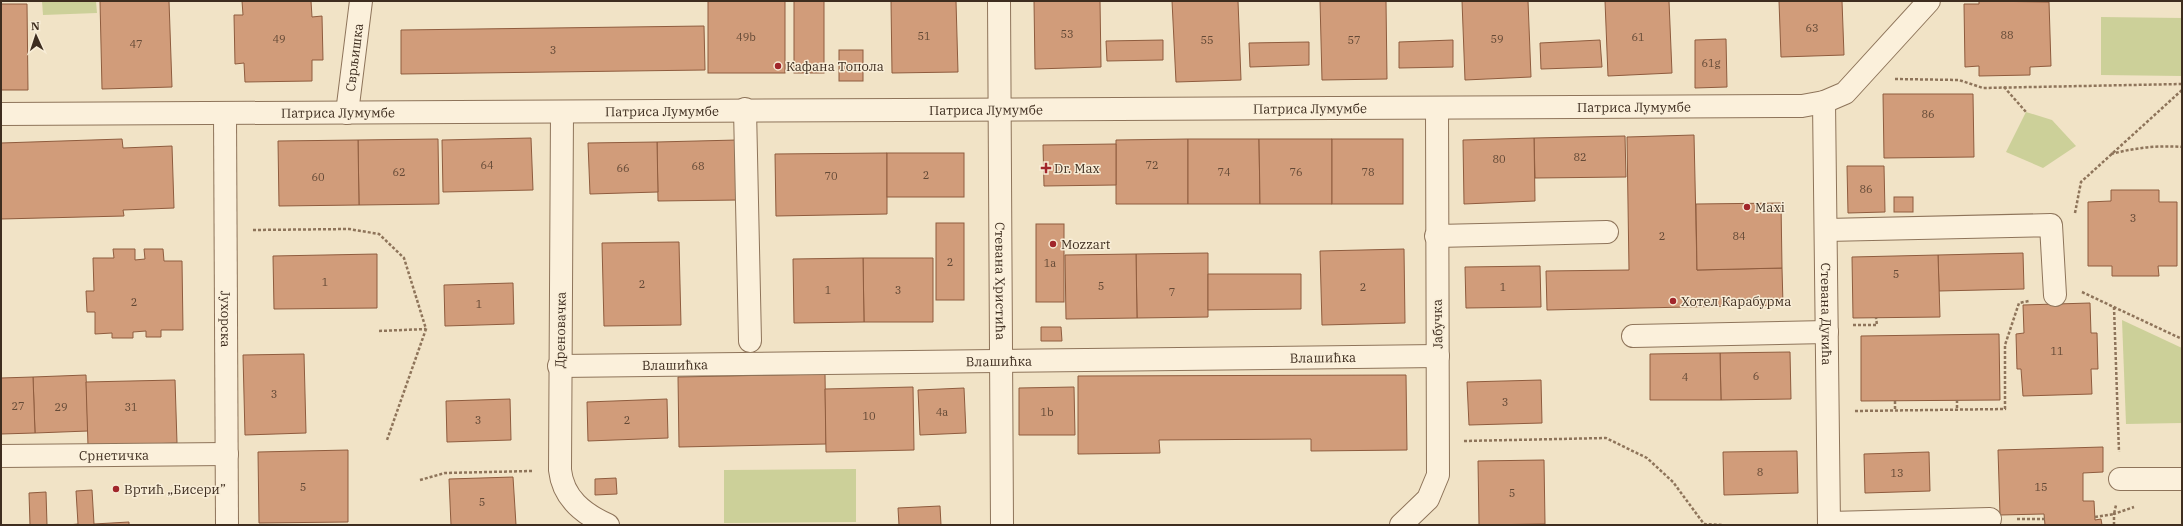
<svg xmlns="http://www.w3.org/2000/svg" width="2183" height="526" font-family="'IBM Plex Serif',serif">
  <rect width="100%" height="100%" fill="#f1e3c6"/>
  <g fill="#ccd099">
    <polygon points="42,1 96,1 97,13 43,15"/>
    <polygon points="2101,17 2182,18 2182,76 2101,75"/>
    <polygon points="2026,112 2052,120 2076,146 2043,168 2006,152"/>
    <polygon points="2122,320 2182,348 2182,423 2126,424"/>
    <polygon points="856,469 856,522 724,523 724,470"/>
  </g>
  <g fill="#d19c7a" stroke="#8f5c3e">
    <polygon points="100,1 169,1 172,87 102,89"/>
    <polygon points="242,1 311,1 312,17 322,16 323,60 312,60 312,81 245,82 244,63 235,64 234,15 243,15"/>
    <rect x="708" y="1" width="77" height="72"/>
    <rect x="794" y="1" width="30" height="72"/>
    <polygon points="891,1 956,1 958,72 892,73"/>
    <polygon points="1034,1 1100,1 1101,67 1035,69"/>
    <polygon points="1172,1 1238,1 1241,80 1176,82"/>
    <polygon points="1320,1 1386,1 1387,79 1322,80"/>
    <polygon points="1462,1 1528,1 1531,77 1465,80"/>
    <polygon points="1605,1 1669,1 1672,73 1608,76"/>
    <polygon points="1779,1 1842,1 1844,55 1781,57"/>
    <polygon points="1979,1 2049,2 2051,66 2030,67 2030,75 1979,76 1979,66 1965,67 1964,4 1979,4"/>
    <polygon points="1,4 27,4 28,90 1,90"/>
    <polygon points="704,26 705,70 401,74 401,30"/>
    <polygon points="1726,39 1727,87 1695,88 1695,40"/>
    <polygon points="1163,40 1163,60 1107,61 1106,41"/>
    <polygon points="1453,40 1453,67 1399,68 1399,42"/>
    <polygon points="1600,40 1602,67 1541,69 1540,43"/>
    <polygon points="1309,42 1309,65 1250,67 1249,43"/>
    <rect x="839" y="50" width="24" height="31"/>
    <polygon points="1883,94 1973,94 1974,157 1884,158"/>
    <polygon points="1694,135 1697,270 1782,268 1783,305 1547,310 1546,271 1629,270 1627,137"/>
    <polygon points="1625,136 1626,177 1535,178 1534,138"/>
    <polygon points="531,138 533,190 443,192 442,140"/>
    <polygon points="1534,138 1535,201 1464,204 1463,140"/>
    <polygon points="122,139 123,148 172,146 174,208 123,210 124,216 1,219 1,143"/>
    <polygon points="438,139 439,204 359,205 358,140"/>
    <polygon points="1188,139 1188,204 1116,204 1116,140"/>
    <polygon points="1188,139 1259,139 1260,204 1188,204"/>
    <polygon points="1259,139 1332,139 1332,204 1260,204"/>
    <rect x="1332" y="139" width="71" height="65"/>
    <polygon points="358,140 359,205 279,206 278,141"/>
    <polygon points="737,140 738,200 658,201 657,142"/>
    <polygon points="657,142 658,192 590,194 588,143"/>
    <polygon points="1116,144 1116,185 1044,186 1043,145"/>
    <polygon points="887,153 887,214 776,216 775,154"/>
    <rect x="887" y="153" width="77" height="44"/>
    <polygon points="1847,166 1884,166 1885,212 1848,213"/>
    <polygon points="2111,190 2159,190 2159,202 2177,202 2177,266 2158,266 2159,276 2112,276 2112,266 2088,266 2088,202 2111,201"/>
    <rect x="1894" y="197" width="19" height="15"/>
    <polygon points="1781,203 1782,268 1697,270 1696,204"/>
    <rect x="936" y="223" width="28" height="77"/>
    <rect x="1036" y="224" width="28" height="78"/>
    <polygon points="679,242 681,325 604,326 602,243"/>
    <polygon points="113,249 135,249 135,260 145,259 144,249 163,249 164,261 182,261 183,330 161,330 161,337 146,337 146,331 133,332 133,338 112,338 112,333 95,334 95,312 87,312 86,291 94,291 93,258 114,258"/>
    <polygon points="1404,249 1405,323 1322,325 1320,251"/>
    <polygon points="1208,253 1208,317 1137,318 1136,254"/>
    <polygon points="2023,253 2024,289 1939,291 1938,255"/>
    <polygon points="377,254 377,308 274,309 273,256"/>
    <polygon points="1136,254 1137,318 1066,319 1065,255"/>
    <polygon points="1938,255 1940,317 1853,318 1852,257"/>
    <polygon points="863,258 933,258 933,322 864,322"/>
    <polygon points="863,258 864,322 794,323 793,259"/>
    <polygon points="1540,266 1541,307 1466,308 1465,267"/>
    <polygon points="1208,274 1301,274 1301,309 1208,310"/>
    <polygon points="513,283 514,324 445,326 444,285"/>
    <polygon points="2090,303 2091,333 2097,333 2098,369 2091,369 2092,394 2023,396 2021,369 2017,369 2016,334 2024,333 2023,305"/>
    <polygon points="1041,327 1061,327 1062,341 1041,341"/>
    <polygon points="1999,334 2000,400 1861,401 1861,336"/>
    <polygon points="1790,352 1791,399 1721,400 1720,353"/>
    <polygon points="1720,353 1721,400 1650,400 1650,354"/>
    <polygon points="304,354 306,433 245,435 243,355"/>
    <polygon points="825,374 826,444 679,447 678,377"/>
    <polygon points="86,375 88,431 35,433 33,377"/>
    <polygon points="1406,375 1407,450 1311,451 1311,439 1159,440 1160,453 1078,454 1078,376"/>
    <polygon points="33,377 35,433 1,434 1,378"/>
    <polygon points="175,380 177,443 88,446 86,382"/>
    <polygon points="1541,380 1542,423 1469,425 1467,382"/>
    <polygon points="913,387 914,450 826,452 825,389"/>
    <polygon points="1074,387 1075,435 1019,435 1019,388"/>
    <polygon points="964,388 966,433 920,435 918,390"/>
    <polygon points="510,399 511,440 447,442 446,401"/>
    <polygon points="667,399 668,438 588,441 587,402"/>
    <polygon points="2103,447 2103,472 2083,473 2083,501 2094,501 2095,520 2101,519 2102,525 2045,525 2044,514 2000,515 1998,450"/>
    <polygon points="348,450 348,522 259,523 258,452"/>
    <polygon points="1797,451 1798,493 1724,495 1723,452"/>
    <polygon points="1929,452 1930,491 1865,493 1864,454"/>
    <polygon points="1544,460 1545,524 1479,525 1478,461"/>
    <polygon points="513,477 516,525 451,525 449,479"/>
    <polygon points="616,478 617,494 595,495 595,479"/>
    <polygon points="92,490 94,524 129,522 129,525 68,525 78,524 76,491"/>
    <polygon points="46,492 47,525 30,525 29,493"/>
    <polygon points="940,506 941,525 899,525 898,508"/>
  </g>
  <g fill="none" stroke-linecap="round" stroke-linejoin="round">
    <g stroke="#8e745a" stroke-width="24">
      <g id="minor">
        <path id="s1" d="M999,1L1002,525"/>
        <path id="s2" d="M1824,102L1829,525"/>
        <polyline points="745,109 750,341"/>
        <path d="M562,112L560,470C563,498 583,514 608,525"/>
        <path id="s3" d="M225,113L227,525"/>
        <path id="s4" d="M347,113L361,1"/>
        <path id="s5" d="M1,114C601,111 1202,109 1802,106L1824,102L1845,93L1929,1"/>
        <polyline points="1826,230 2051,225 2055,295"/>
        <polyline points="1436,236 1607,232"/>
        <polyline points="1633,336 1827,332"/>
        <path id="s6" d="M559,366L1438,356"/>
        <path id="s7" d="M1,456L227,454"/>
        <polyline points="2120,479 2182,479"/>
        <polyline points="1829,523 1990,519"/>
        <polyline points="1401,525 1428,499 1438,475 1437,109"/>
      </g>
    </g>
    <g stroke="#8e745a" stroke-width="2.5" stroke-dasharray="3 2" stroke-linecap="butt">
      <polyline points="1895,79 1959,80 1983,88 2182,84"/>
      <polyline points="2004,87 2026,112"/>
      <path d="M2111,154C2134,148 2158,145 2182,147"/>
      <polyline points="2075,213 2081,182 2182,90"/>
      <polyline points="253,230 349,229 379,234 404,258 426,329 387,440"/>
      <polyline points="2082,292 2182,339"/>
      <polyline points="2114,307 2119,452"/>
      <polyline points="1853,325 1877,325 1876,318"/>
      <polyline points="379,331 426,329"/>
      <polyline points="1957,400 1957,410"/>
      <polyline points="1895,401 1895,410"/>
      <polyline points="1855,411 2005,409 2005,345 2019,303 2029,301"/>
      <polyline points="1464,441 1606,438 1647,458 1673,482 1704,524 1723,525"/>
      <polyline points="420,480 445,473 532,471"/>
      <polyline points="2095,517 2114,514 2116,505"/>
      <polyline points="2017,519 2045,519"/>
      <polyline points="2114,525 2114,514 2134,507"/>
    </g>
    <use href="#minor" stroke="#fbf0db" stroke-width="22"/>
  </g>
  <g fill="#a1262b" stroke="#f8edd7" stroke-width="1.5">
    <circle cx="778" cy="66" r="4"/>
    <path d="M1044 162h4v4h4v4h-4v4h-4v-4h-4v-4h4z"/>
    <circle cx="1747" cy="207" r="4"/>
    <circle cx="1053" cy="244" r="4"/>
    <circle cx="1673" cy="301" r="4"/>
    <circle cx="116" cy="489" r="4"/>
  </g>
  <g text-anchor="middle" stroke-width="3" stroke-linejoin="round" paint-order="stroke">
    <g font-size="11" fill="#634936">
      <text x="1812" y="32">63</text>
      <text x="1067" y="38">53</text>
      <text x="2007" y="39">88</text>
      <text x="924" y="40">51</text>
      <text x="746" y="41">49b</text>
      <text x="1638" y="41">61</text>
      <text x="279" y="43">49</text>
      <text x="1497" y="43">59</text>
      <text x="1207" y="44">55</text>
      <text x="1354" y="44">57</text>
      <text x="136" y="48">47</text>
      <text x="553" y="54">3</text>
      <text x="1711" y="67">61g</text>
      <text x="1928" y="118">86</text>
      <text x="1580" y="161">82</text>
      <text x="1499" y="163">80</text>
      <text x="487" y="169">64</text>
      <text x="1152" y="169">72</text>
      <text x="698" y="170">68</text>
      <text x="623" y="172">66</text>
      <text x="399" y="176">62</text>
      <text x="1224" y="176">74</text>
      <text x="1296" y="176">76</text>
      <text x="1368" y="176">78</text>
      <text x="926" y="179">2</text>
      <text x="831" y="180">70</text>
      <text x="318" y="181">60</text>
      <text x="1866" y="193">86</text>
      <text x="2133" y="222">3</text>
      <text x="1662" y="240">2</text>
      <text x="1739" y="240">84</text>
      <text x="950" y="266">2</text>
      <text x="1050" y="267">1a</text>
      <text x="1896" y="278">5</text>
      <text x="325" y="286">1</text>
      <text x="642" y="288">2</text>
      <text x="1101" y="290">5</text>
      <text x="1363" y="291">2</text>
      <text x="1503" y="291">1</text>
      <text x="828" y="294">1</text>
      <text x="898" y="294">3</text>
      <text x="1172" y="296">7</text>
      <text x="134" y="306">2</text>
      <text x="479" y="308">1</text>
      <text x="2057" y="355">11</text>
      <text x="1756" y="380">6</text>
      <text x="1685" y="381">4</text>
      <text x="274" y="398">3</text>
      <text x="1505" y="406">3</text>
      <text x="18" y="410">27</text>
      <text x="61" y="411">29</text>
      <text x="131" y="411">31</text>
      <text x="942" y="416">4a</text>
      <text x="1047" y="416">1b</text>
      <text x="869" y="420">10</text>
      <text x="478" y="424">3</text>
      <text x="627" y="424">2</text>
      <text x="1760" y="476">8</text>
      <text x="1897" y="477">13</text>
      <text x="303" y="491">5</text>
      <text x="2041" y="491">15</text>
      <text x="1512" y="497">5</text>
      <text x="482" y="506">5</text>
    </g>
    <g font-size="13" fill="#3e2d1f" stroke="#f8edd7">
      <text dy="5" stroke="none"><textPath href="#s4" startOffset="56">Сврљишка</textPath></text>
      <text dy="5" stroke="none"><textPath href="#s5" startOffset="1633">Патриса Лумумбе</textPath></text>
      <text dy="5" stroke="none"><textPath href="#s5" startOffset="985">Патриса Лумумбе</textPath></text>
      <text dy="5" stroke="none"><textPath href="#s5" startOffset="1309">Патриса Лумумбе</textPath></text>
      <text dy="5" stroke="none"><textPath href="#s5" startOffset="661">Патриса Лумумбе</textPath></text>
      <text dy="5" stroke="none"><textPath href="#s5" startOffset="337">Патриса Лумумбе</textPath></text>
      <text dy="5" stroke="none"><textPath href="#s1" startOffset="280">Стевана Христића</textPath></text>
      <text dy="5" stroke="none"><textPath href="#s2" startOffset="212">Стевана Дукића</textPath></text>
      <text dy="5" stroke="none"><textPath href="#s3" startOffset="206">Јухорска</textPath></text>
      <text transform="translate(1437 324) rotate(-91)" y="5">Јабучка</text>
      <text transform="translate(560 330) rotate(-89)" y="5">Дреновачка</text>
      <text dy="5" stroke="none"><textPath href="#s6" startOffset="764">Влашићка</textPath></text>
      <text dy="5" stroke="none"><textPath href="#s6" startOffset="440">Влашићка</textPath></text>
      <text dy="5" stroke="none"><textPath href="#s6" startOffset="116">Влашићка</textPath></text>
      <text dy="5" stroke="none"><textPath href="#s7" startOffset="113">Срнетичка</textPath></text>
    </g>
    <g font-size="13" fill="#3e2d1f" stroke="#f8edd7" text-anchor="start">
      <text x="786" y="71">Кафана Топола</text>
      <text x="1054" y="173">Dr. Max</text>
      <text x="1755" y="212">Maxi</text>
      <text x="1061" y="249">Mozzart</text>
      <text x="1681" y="306">Хотел Карабурма</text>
      <text x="124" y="494">Вртић „Бисери”</text>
    </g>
  </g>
  <rect width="2183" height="526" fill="none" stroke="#3e2d1f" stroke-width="4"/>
  <g transform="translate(36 36) rotate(357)" stroke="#f8edd7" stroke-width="3" paint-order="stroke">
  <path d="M0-3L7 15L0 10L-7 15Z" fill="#3e2d1f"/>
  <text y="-6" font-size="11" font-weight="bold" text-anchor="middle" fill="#3e2d1f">N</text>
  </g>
</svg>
